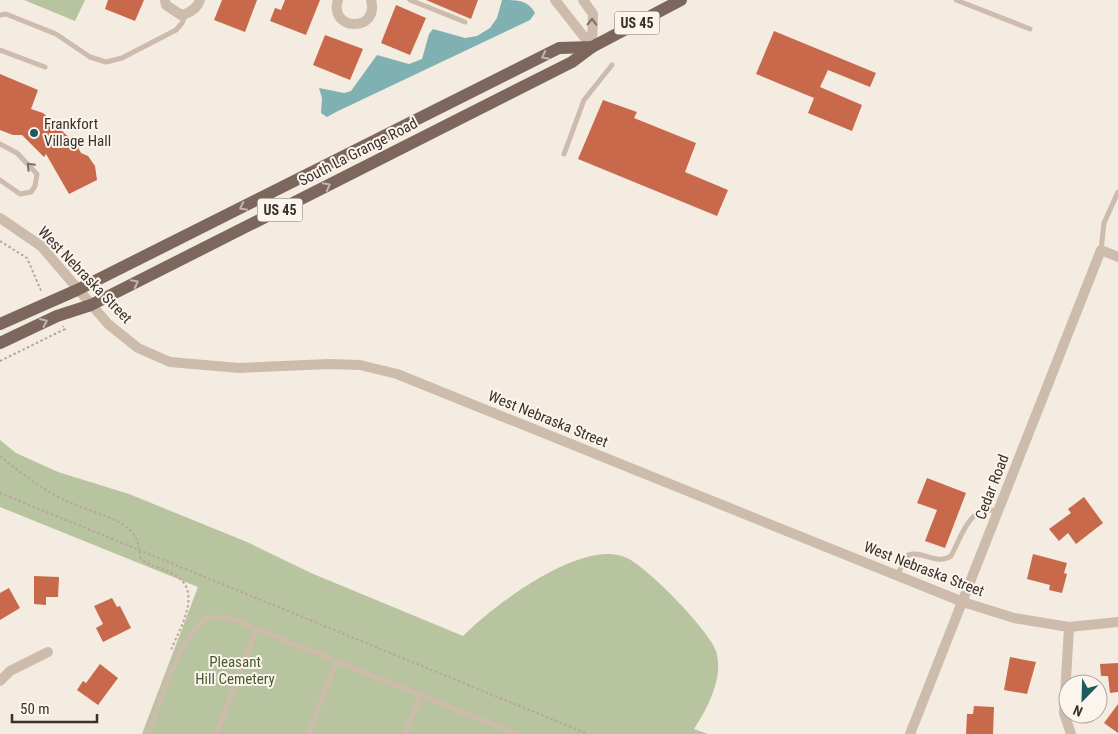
<svg xmlns="http://www.w3.org/2000/svg" width="1118" height="734" font-family="'Roboto Condensed',sans-serif">
  <rect width="100%" height="100%" fill="#f4ebe1"/>
  <g fill="#b8c4a0">
    <polygon points="24,0 85,0 75,21"/>
    <path d="M0,440L16,453L58,472L129,494L247,542L311,573L463,636C493,606 564,553 609,554C614,554 623,556 627,558C647,567 709,630 716,651C724,677 708,708 694,729L708,734H142L198,587L0,507Z"/>
  </g>
  <path fill="#7fb0b2" d="M502,0C517,0 528,0 535,13L530,20L336,112L327,117L321,113L322,98L319,88L344,93L351,91L377,55L409,64L422,59L429,34L433,29L465,38L477,36L490,28L497,18Z"/>
  <g fill="#c8694b">
    <polygon points="108,0 144,0 135,21 105,9"/>
    <polygon points="222,0 257,0 245,32 214,20"/>
    <polygon points="285,0 320,0 306,35 270,21 275,8 281,10"/>
    <polygon points="426,0 478,0 471,19"/>
    <polygon points="396,5 426,18 410,55 381,43"/>
    <polygon points="774,31 876,73 870,87 828,70 820,87 862,105 852,131 808,113 814,98 756,74"/>
    <polygon points="325,35 363,49 350,80 313,65"/>
    <polygon points="0,74 38,90 31,109 43,113 76,144 81,153 88,156 95,166 97,180 69,194 46,154 44,157 22,135 13,135 0,130"/>
    <polygon points="603,100 637,112 634,118 696,143 685,172 728,190 717,216 578,159"/>
    <polygon points="927,478 966,493 945,548 925,541 937,510 917,503"/>
    <polygon points="1084,497 1103,523 1076,544 1068,533 1059,541 1049,529 1071,513 1068,509"/>
    <polygon points="1033,554 1067,563 1064,573 1067,574 1062,593 1049,590 1050,585 1027,579"/>
    <polygon points="34,576 59,577 58,597 46,597 46,605 34,604"/>
    <polygon points="9,588 20,608 0,620 0,593"/>
    <polygon points="112,598 117,607 120,606 131,628 103,642 96,628 103,624 94,606"/>
    <polygon points="1010,657 1036,662 1027,694 1004,690"/>
    <polygon points="1118,663 1118,692 1110,693 1108,676 1101,676 1100,664"/>
    <polygon points="100,664 118,678 98,705 77,690 83,681 86,683"/>
    <polygon points="1118,704 1118,733 1104,723"/>
    <polygon points="974,706 994,707 993,734 966,734 967,714 973,714"/>
  </g>
  <g fill="none" stroke-linecap="round" stroke-linejoin="round">
    <g stroke="#b9a596" stroke-width="2" stroke-dasharray="2.5 2.5" stroke-linecap="butt">
      <polyline points="0,241 27,258 42,293"/>
      <polyline points="0,361 65,329 63,326"/>
      <path d="M0,456C22,474 45,492 71,503C90,512 116,516 131,531C139,539 138,548 141,559C153,568 169,569 179,578C201,595 179,630 171,650"/>
      <polyline points="0,493 588,734"/>
    </g>
    <g stroke="#cdbbac" stroke-width="5">
      <polyline points="410,0 465,22"/>
      <polyline points="956,0 1030,29"/>
      <polyline points="0,15 6,14 56,34 90,57 106,62 122,58 176,30 182,23 186,14"/>
      <polyline points="0,50 45,67"/>
      <polyline points="0,144 17,153 37,174 35,186 31,192 20,194 0,180"/>
      <polyline points="564,154 584,100 612,65"/>
      <polyline points="1101,250 1104,223 1118,192"/>
      <path d="M897,575L908,555C922,550 937,566 951,556C958,543 967,516 982,511C987,509 993,510 998,511"/>
      <path d="M148,734C159,707 182,626 209,618C225,614 242,623 257,629L517,734"/>
      <polyline points="216,734 257,629"/>
      <polyline points="308,734 337,661"/>
      <polyline points="405,734 420,695"/>
    </g>
    <g stroke="#cdbbac" stroke-width="10">
      <path d="M165,0L166,5L181,15C190,13 197,9 200,0"/>
      <path d="M338,0C328,31 380,33 371,0"/>
      <polyline points="555,0 592,47"/>
      <polyline points="583,0 593,14 592,47"/>
      <polyline points="0,218 41,246 108,324 138,348 170,362 239,368 328,364 360,365 397,374 963,602 1014,618 1069,627 1118,622"/>
      <polyline points="1069,627 1064,713 1071,734"/>
      <polyline points="0,681 10,671 48,652"/>
      <polyline points="910,734 1101,250 1118,257"/>
    </g>
    <g stroke="#7d675c" stroke-width="12">
      <polyline points="0,324 77,290 559,48 592,47"/>
      <polyline points="0,343 57,316 91,305 572,62 592,47 681,0"/>
    </g>
  </g>
  <defs><path id="oneway-chevron" d="M-2-3.5L2.5 0L-2 3.5" fill="none" stroke-width="1.6" stroke-linecap="round" stroke-linejoin="round" transform="scale(1.25)"/></defs>
  <g stroke="#7d6f65">
    <use href="#oneway-chevron" transform="translate(592 22) rotate(-89)"/>
    <use href="#oneway-chevron" transform="translate(30 166) rotate(-133)"/>
  </g>
  <g stroke="#c2b5ac">
    <use href="#oneway-chevron" transform="translate(545 56) rotate(153)"/>
    <use href="#oneway-chevron" transform="translate(327 186) rotate(-27)"/>
    <use href="#oneway-chevron" transform="translate(243 207) rotate(153)"/>
    <use href="#oneway-chevron" transform="translate(135 283) rotate(-27)"/>
    <use href="#oneway-chevron" transform="translate(44 322) rotate(-25)"/>
  </g>
  <circle fill="#1f5a5e" stroke="#fbf5ee" stroke-width="2" cx="34" cy="133" r="5"/>
  <g text-anchor="middle" stroke-width="4" stroke-linejoin="round" paint-order="stroke">
    <g fill="#fbf5ee" stroke="#756b66" stroke-width="1">
      <rect x="614.5" y="11.5" width="45" height="23" rx="4"/>
      <rect x="257.5" y="198.5" width="45" height="23" rx="4"/>
    </g>
    <g font-size="14" font-weight="bold" fill="#3b302b">
      <text x="637" y="28">US 45</text>
      <text x="280" y="215">US 45</text>
    </g>
    <g font-size="15" fill="#3b302b" stroke="#fbf5ee" text-anchor="start">
      <text x="44" y="129">Frankfort<tspan x="44" dy="17">Village Hall</tspan></text>
    </g>
    <g font-size="15" fill="#3b302b" stroke="#fbf5ee">
      <text transform="translate(358 152) rotate(-27)" y="5">South La Grange Road</text>
      <text transform="translate(85 275) rotate(46)" y="5">West Nebraska Street</text>
      <text transform="translate(548 419) rotate(22)" y="5">West Nebraska Street</text>
      <text transform="translate(992 487) rotate(-69)" y="5">Cedar Road</text>
      <text transform="translate(924 569) rotate(21)" y="5">West Nebraska Street</text>
    </g>
    <g font-size="15" fill="#4a5a2e" stroke="#fbf5ee">
      <text x="235" y="667">Pleasant<tspan x="235" dy="17">Hill Cemetery</tspan></text>
    </g>
  </g>
  <g transform="translate(1083 699) rotate(203)"><circle r="24" fill="#fbf5ee" stroke="#aea6a0"/>
  <path d="M0-4L9 19L0 12L-9 19Z" fill="#1f5a5e"/>
  <text y="-8" font-size="14" font-weight="bold" text-anchor="middle" fill="#3b302b">N</text>
  </g>
  <path d="M12 714v8h85v-8" fill="none" stroke="#3b302b" stroke-width="2.5"/>
  <text x="20" y="714" font-size="15" fill="#3b302b" stroke="#fbf5ee" stroke-width="4" paint-order="stroke">50 m</text>
</svg>
